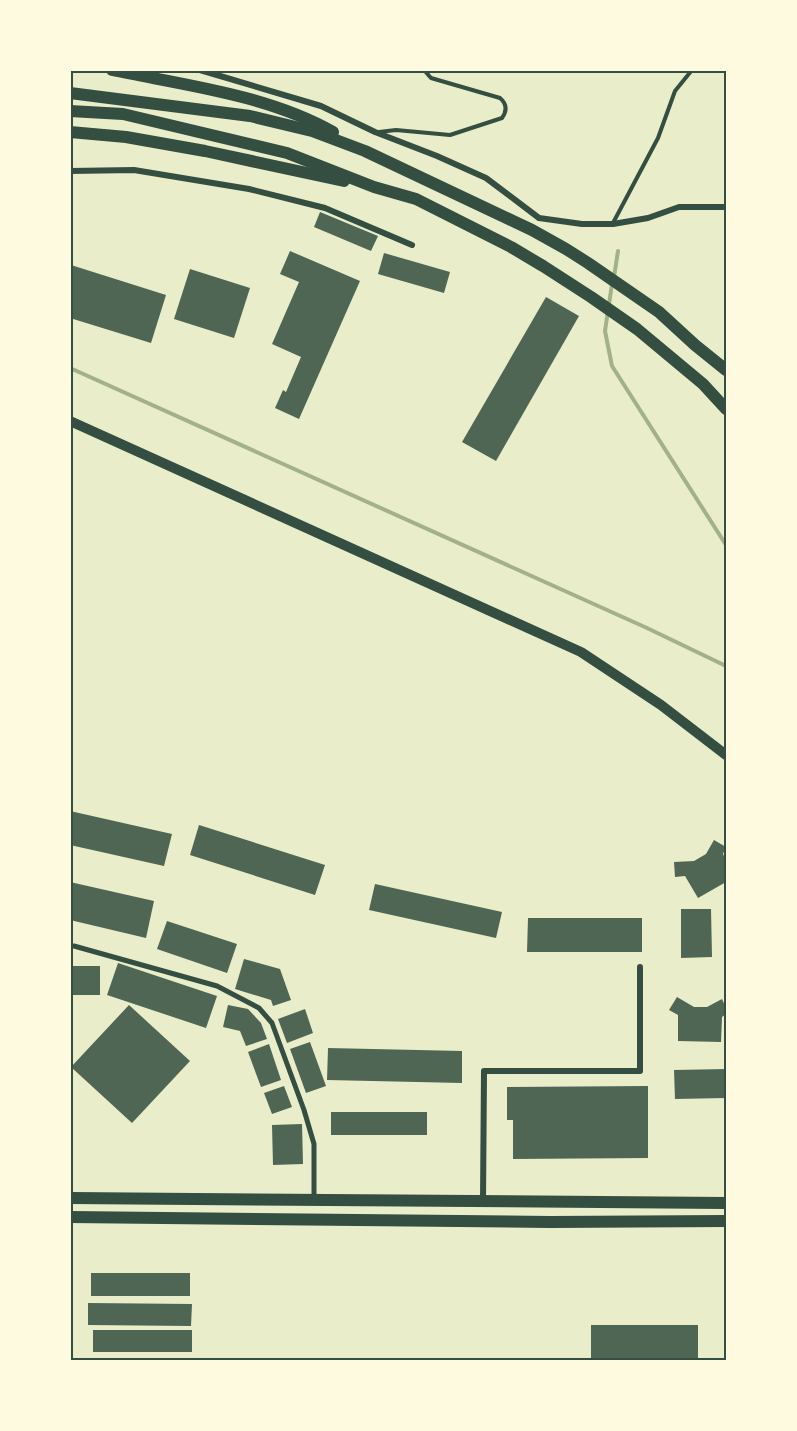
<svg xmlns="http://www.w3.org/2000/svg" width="797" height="1431" font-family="'Varela Round',sans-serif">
  <rect width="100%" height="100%" fill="#e9edc9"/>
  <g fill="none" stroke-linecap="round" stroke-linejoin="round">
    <g stroke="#a3b18a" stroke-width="4">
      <polyline points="614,277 618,251"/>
      <polyline points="612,284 605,331 612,366 726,545"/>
      <polyline points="70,368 647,628 726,666"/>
    </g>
  </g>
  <g fill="#4f6655">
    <polygon points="320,212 378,236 371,251 314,227"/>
    <polygon points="290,251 360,281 299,419 275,408 283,390 286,392 301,357 272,344 299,282 280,274"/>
    <polygon points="384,253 450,272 444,293 378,274"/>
    <polygon points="71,265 166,295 151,343 70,318"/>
    <polygon points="190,269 250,288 234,338 174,319"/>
    <polygon points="546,297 579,316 496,461 462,442"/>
    <polygon points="70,811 172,834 164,866 70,845"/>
    <polygon points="199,825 325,865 315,895 190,855"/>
    <polygon points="714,840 726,847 723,854 726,860 726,882 698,898 685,876 675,877 674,862 694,861 706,854"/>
    <polygon points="70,882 154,901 146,938 70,920"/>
    <polygon points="375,884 502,912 496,938 369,910"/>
    <polygon points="681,909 711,909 712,957 681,958"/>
    <polygon points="528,918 642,918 642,952 527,952"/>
    <polygon points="167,921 237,944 227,973 157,949"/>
    <polygon points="244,959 280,969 291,1000 273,1006 271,1000 235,989"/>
    <polygon points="118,963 217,996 206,1028 107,995"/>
    <rect x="71" y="966" width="29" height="29"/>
    <polygon points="677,997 694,1007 707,1007 722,999 726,1008 726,1014 722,1017 721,1042 678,1041 678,1015 669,1010"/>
    <polygon points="129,1005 190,1061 132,1123 71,1067"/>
    <polygon points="228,1005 248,1009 261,1023 267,1039 246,1046 240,1031 223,1027"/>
    <polygon points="305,1009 313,1033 287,1043 278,1019"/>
    <polygon points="310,1042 326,1086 306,1093 290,1049"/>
    <polygon points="269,1044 281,1080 261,1087 248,1052"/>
    <polygon points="328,1048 462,1051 462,1083 327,1080"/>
    <polygon points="726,1069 726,1098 675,1099 674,1070"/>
    <polygon points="284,1086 292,1107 272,1114 264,1093"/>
    <polygon points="648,1086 648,1158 513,1159 513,1120 507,1120 507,1087"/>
    <rect x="331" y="1112" width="96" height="23"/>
    <polygon points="302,1124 303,1164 273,1165 272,1125"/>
    <rect x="91" y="1273" width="99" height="23"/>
    <polygon points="88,1303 192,1304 191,1326 88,1325"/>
    <rect x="591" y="1325" width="107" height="35"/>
    <rect x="93" y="1330" width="99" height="22"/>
  </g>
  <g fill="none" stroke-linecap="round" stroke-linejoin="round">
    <g stroke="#344e41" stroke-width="4">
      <path d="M379,132L396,130L450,135L502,118C507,111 507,104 500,98L431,78L424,70"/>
      <polyline points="613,223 658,138 675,91 692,70"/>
    </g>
    <polyline stroke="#344e41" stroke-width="5" points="74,946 217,986 259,1008 272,1023 304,1110 314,1144 314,1200"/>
    <g stroke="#344e41" stroke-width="6">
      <polyline points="200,70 321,106 375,132 437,156 486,178 539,218 582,224 613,224 648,218 679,207 726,207"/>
      <polyline points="70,171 134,170 249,189 325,208 412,245"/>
      <polyline points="483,1201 484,1071 640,1071 640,967"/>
    </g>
    <polyline stroke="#344e41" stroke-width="10" points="70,421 581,652 661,705 726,755"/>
    <g stroke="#344e41" stroke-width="12">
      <polyline points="70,1198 726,1203"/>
      <polyline points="70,1217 550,1222 726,1221"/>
    </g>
    <g stroke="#344e41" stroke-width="12">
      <path d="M112,70C184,85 268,95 333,132"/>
      <polyline points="70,93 250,116 312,131 365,151 532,230 566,249 588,263 659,312 695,345 726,370"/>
      <polyline points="70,111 123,114 287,153 374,187 416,199 511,247 543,266 591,297 637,329 703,384 726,409"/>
      <polyline points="70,132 126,137 205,151 344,181"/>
    </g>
  </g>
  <rect width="797" height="1431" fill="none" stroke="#fefae0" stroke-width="144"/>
  <rect x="72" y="72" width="653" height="1287" fill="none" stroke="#344e41" stroke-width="2"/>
</svg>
